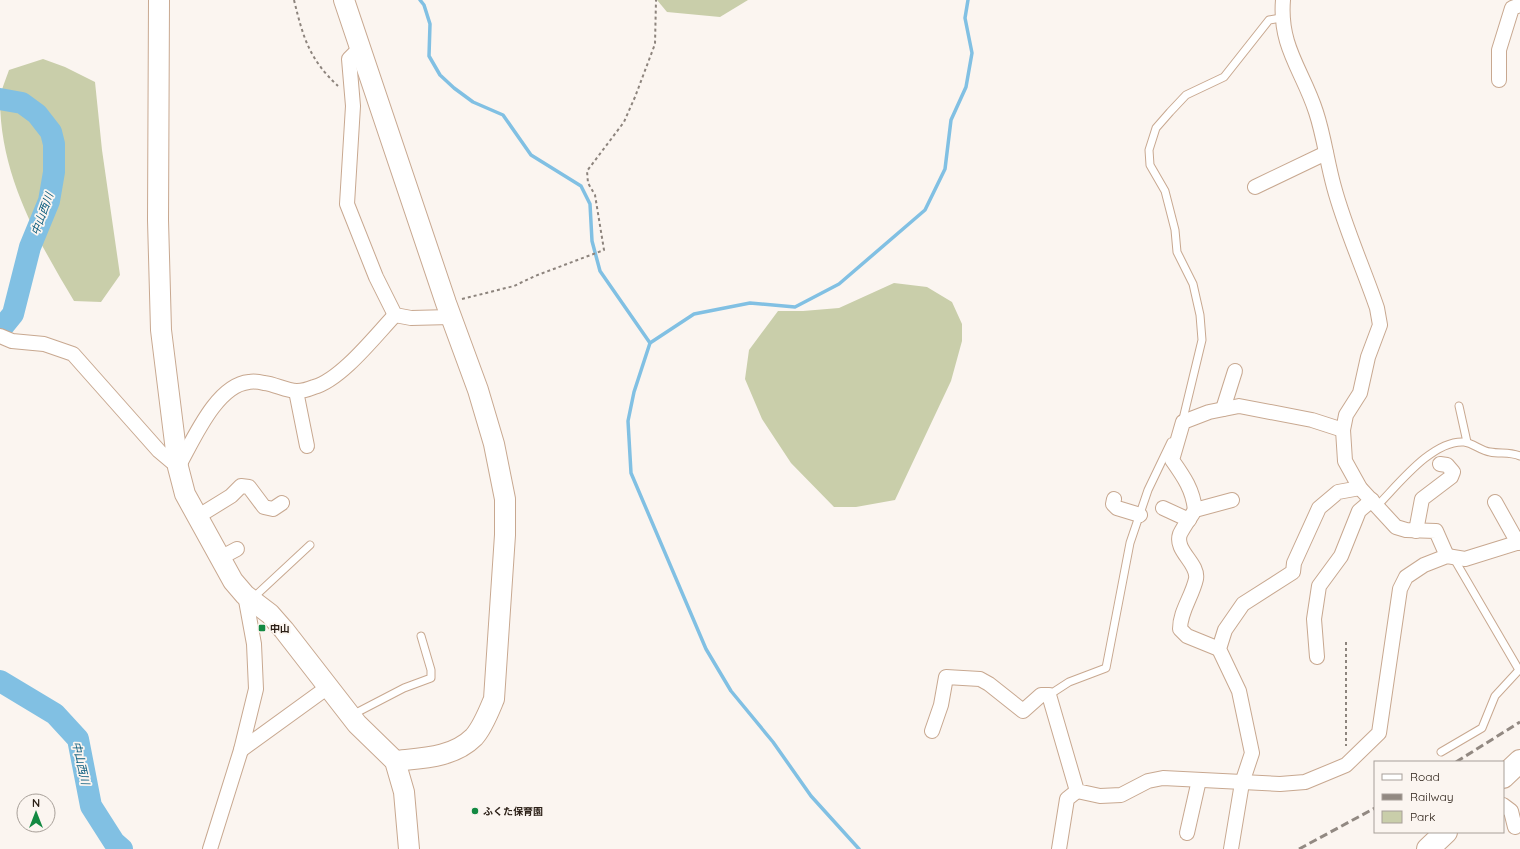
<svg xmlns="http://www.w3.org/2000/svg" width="1520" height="849" font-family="Quicksand,'Noto Sans JP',sans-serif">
  <rect width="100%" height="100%" fill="#fbf5f0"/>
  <g fill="#c9ceaa">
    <polygon points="657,0 748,0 720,17 667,12"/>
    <path d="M43,59L65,67L95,82L102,150L120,275L101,302L74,301C37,239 0,175 0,99C1,90 6,79 9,70Z"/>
    <polygon points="894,283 927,287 952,302 962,324 962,341 951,381 895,500 856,507 834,507 791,463 762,419 745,379 749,350 778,311 803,311 839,308"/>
  </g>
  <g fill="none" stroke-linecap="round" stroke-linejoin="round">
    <g stroke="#81c0e3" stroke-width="3.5">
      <polyline points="420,0 424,5 430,24 429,56 440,75 454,88 473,102 503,115 531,155 581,186 590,204 592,241 600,271 650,343"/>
      <polyline points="859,849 811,796 773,742 731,691 706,649 631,473 628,421 634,392 650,343 694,314 750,303 795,307 839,284 925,210 945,169 951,120 966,87 972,53 965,18 968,0"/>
    </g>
    <g stroke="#81c0e3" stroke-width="22">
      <polyline points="0,99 22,103 37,114 51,132 54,144 54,172 49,201 30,247 13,314 0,330"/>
      <polyline points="0,681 55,714 78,739 91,806 114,842 122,849"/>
    </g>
    <g stroke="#c8a890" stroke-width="9">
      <g id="lane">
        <polyline points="1459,406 1467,442"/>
        <polyline points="1182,423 1202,340 1200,315 1193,284 1177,252 1175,230 1165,191 1150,165 1149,150 1156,128 1170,112 1186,95 1224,77 1269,20 1281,18"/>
        <path d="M1377,506C1398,485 1432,440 1464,442C1473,443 1481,451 1490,452C1500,454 1510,452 1520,456"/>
        <polyline points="253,598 310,545"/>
        <polyline points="1049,695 1069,682 1106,668 1130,543 1148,490 1171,442"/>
        <polyline points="352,715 404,688 431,678 431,670 421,636"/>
        <polyline points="1441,752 1482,728 1495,696 1519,670 1453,557"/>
      </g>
    </g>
    <g stroke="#c8a890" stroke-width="16">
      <g id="street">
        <path d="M1283,0C1279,47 1303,71 1316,112C1324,136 1327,162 1334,187C1345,228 1363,267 1377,308L1380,325L1368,357L1360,393L1346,415L1343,430L1345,461L1360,488L1396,527L1406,530L1436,531L1447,556"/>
        <polyline points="360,48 349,59 353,106 347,204 376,277 395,315 411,318 451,317"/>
        <polyline points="1499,80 1499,50 1512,8 1520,5"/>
        <polyline points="1255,187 1326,153"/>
        <path d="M0,336L12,341L44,344L73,354L159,451L178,467C193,441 216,385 249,382C254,381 260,382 264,383C275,384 286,391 297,391C302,391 309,389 314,387C341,380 376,335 395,315"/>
        <polyline points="296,391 307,446"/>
        <polyline points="1223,409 1235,371"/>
        <polyline points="1114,499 1113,504 1117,508 1140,515"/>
        <polyline points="1495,502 1518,543"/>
        <polyline points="1163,508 1189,520"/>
        <path d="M1195,510C1193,490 1184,477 1172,460L1183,422L1209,412L1239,406L1312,420L1343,430"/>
        <polyline points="197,517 231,496 241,486 249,487 264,507 273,509 282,503"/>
        <polyline points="1416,531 1422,499 1451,477 1453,472 1447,465 1440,464"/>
        <polyline points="220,558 237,549"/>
        <path d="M1219,649L1187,636L1180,629C1180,611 1192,597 1196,579C1199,563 1174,551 1180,534C1184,526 1190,518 1195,510L1232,500"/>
        <polyline points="1317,657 1314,619 1319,586 1341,556 1359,511 1372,500"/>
        <polyline points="932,731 941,705 946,677 980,679 989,684 1023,711 1041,695 1049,695 1077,791 1100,796 1121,795 1148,781 1163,778 1280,784 1305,782 1346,765 1379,733 1400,589 1406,577 1424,565 1447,556 1465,559 1520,542"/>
        <polyline points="241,750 328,687"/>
        <polyline points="1503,805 1511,811 1515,827"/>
        <polyline points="1187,833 1199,780"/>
        <polyline points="210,849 241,750 256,689 254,644 245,595"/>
        <polyline points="1059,849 1067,799 1077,791"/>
        <polyline points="1231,849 1242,783 1252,753 1239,691 1219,649 1225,630 1243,604 1293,572 1294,563 1319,508 1338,492 1360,488"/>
      </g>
    </g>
    <g stroke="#c8a890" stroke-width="22">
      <g id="secondary">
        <polyline points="159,0 158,220 161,330 178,467 185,494 233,581 245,595 270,614 284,630 357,724 395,761 404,792 409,849"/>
        <path d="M344,0L446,303L478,390L494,444L505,499V535L494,699C489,711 483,727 474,737C453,758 422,758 395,761"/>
      </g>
    </g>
    <g stroke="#c8a890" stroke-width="24">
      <g id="highway">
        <polyline points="1503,777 1520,761"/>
        <polyline points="1428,849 1446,832"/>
      </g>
    </g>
    <g stroke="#8d847d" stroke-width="2" stroke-dasharray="3 3" stroke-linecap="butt">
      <path d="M294,0C303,37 309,59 338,86"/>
      <polyline points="462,299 514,286 535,276 604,250 595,195 588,183 587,171 624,122 635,97 655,44 656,0"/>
      <polyline points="1346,642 1346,746"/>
    </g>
    <use href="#lane" stroke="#fff" stroke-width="7"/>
    <use href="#street" stroke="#fff" stroke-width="14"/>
    <use href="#secondary" stroke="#fff" stroke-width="20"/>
    <use href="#highway" stroke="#fff" stroke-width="22"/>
    <g stroke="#928982" stroke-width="3" stroke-dasharray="8 4" stroke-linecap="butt">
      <polyline points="1456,762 1520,722"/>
      <polyline points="1299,849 1375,808"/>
    </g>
  </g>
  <g fill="#138942" stroke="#fbf5f0" stroke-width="1.5">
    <rect x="258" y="624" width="8" height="8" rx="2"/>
    <circle cx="475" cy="811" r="4"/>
  </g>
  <g text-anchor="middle" stroke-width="3.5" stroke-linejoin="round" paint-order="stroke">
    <g font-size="10" font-weight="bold" fill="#2c2017" stroke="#fbf5f0" text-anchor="start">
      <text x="270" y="632">中山</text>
      <text x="483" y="815">ふくた保育園</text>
    </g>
    <g font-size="11" font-style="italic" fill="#095b7d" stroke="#fbf5f0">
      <text transform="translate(42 214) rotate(-70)" y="4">中山西川</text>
      <text transform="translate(81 763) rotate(77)" y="4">中山西川</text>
    </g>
  </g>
  <rect x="1374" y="761" width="130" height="72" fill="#fbf5f0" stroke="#a8a099"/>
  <rect x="1382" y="774" width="20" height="6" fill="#ffffff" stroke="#a8a099"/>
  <text x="1410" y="781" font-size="12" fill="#2c2017">Road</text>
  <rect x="1382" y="794" width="20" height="6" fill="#928982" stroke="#a8a099"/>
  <text x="1410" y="801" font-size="12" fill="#2c2017">Railway</text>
  <rect x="1382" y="811" width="20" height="12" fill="#c9ceaa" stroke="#a8a099"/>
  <text x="1410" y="821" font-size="12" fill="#2c2017">Park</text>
  <g transform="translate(36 813)"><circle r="19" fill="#fbf5f0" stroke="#a8a099"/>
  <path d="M0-3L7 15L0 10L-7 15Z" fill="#138942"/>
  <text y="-6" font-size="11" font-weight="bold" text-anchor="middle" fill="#2c2017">N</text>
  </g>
</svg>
